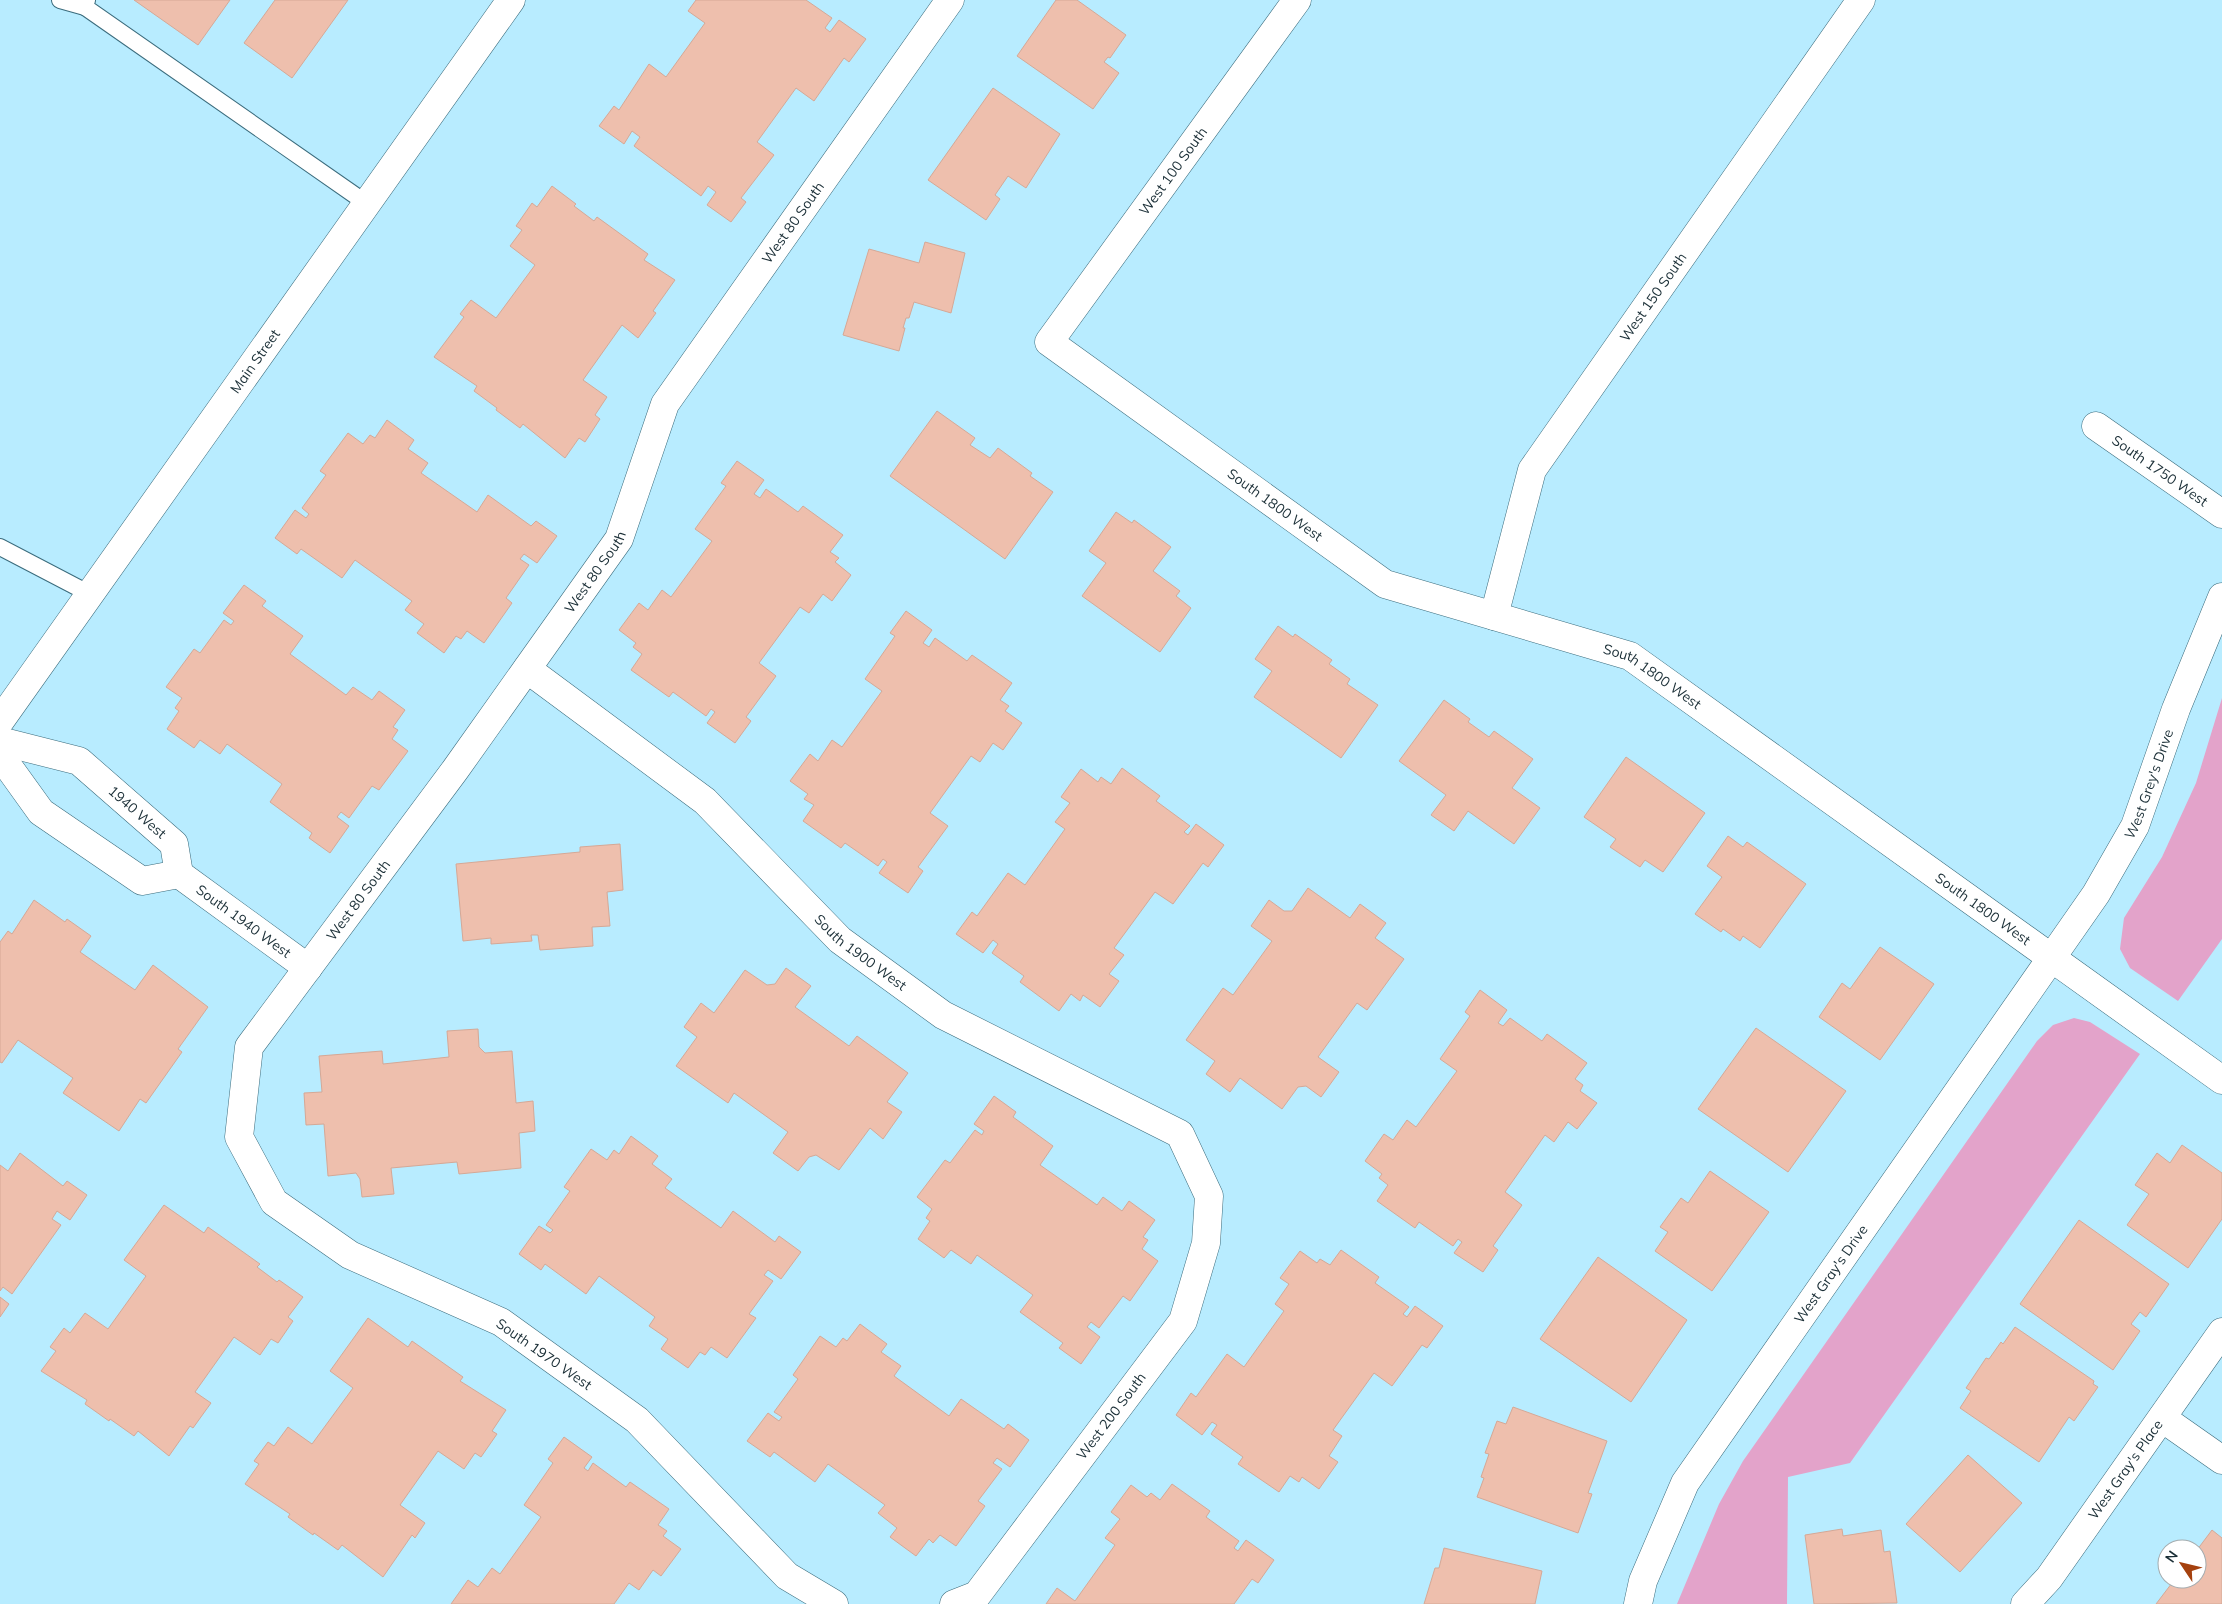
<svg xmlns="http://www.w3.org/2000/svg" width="2222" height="1604" font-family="Mulish,sans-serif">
  <rect width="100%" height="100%" fill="#b8ecff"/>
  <g fill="#e3a3ca">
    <polygon points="2222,698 2222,939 2178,1001 2130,968 2120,949 2124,918 2162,857 2196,783"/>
    <polygon points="2074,1018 2090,1022 2140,1054 1850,1463 1788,1477 1787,1604 1677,1604 1719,1504 1743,1461 2037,1041 2053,1025"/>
  </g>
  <g fill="#eebfad" stroke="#d5a896">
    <polygon points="134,0 230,0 198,45"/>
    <polygon points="275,0 348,0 292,78 244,43"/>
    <polygon points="696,0 806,0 832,18 825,28 830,32 839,20 866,39 849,62 844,58 814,101 796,88 757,142 774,155 741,198 746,202 731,222 707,205 716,192 708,186 701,196 634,146 640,137 632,131 624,144 599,126 614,106 619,110 649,64 666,77 705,23 688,11"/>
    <polygon points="1056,0 1077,0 1126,35 1110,58 1108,57 1104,62 1119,73 1093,109 1017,56"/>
    <polygon points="993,88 1060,134 1026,188 1008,176 995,195 1000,199 986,220 928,180"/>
    <polygon points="552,186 576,204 574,206 594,221 597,217 648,254 644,260 675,280 653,311 656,313 638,338 622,325 583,380 607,397 595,415 600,419 585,442 579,438 565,458 523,424 520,428 496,410 497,408 474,391 477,386 434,357 464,317 460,314 471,300 496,318 535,265 510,246 522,230 516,226 532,203 537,207"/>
    <polygon points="925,242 965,253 951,313 914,302 909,318 906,318 903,328 905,328 899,351 843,335 869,249 919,263"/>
    <polygon points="937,411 975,438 970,445 990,458 998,448 1032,473 1030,476 1053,492 1005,559 890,476"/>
    <polygon points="387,420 414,440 408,449 428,463 421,473 477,512 488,495 531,526 536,521 557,536 537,563 524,554 520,559 529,565 506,598 512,603 484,643 467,631 461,639 456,636 444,653 417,633 424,624 405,610 412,601 355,560 342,578 301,549 297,554 275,538 295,510 306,518 309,514 302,508 326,475 320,471 348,433 363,444 370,435 375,438"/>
    <polygon points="737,461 764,480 754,494 760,498 766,489 798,512 803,506 843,535 830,552 839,558 835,562 851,575 832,601 823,594 809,613 800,607 759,663 776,676 746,717 751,721 735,743 707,723 715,712 711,709 706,716 673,692 669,697 631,670 642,654 633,647 636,643 619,630 639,603 648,610 662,590 671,597 712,541 695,529 726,486 721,483"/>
    <polygon points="1116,512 1132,523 1134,520 1171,547 1153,571 1180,591 1176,596 1191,608 1160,652 1082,596 1106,563 1089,551"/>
    <polygon points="244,585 266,601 262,606 303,636 290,654 346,695 353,687 372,700 379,691 405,710 393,727 398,730 392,739 408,751 379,790 372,786 349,818 341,812 337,817 349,826 330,853 309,838 312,833 270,802 282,784 227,744 220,754 200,740 194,748 167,729 179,711 175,708 182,698 166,687 194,649 200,653 224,620 231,625 234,621 223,613"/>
    <polygon points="906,611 932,630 923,643 929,647 935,638 967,661 972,655 1012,683 1000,700 1009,706 1005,711 1022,723 1003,750 993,743 980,762 971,756 930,813 948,826 918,867 923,871 908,893 879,873 887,862 883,859 878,866 845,843 841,848 803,821 814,805 804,799 808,794 790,781 810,754 818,761 832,740 842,747 882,691 865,679 895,636 890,633"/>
    <polygon points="1278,626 1293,637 1295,634 1332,660 1329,664 1350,679 1347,684 1378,705 1341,758 1254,697 1272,671 1255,659"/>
    <polygon points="1444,700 1470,719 1468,722 1489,737 1494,731 1533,759 1512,788 1540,808 1514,844 1468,811 1454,831 1431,815 1446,795 1399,761"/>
    <polygon points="1626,757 1705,813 1663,872 1645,860 1640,867 1610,847 1616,839 1584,817"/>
    <polygon points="1122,768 1160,796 1156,801 1190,826 1184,832 1188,835 1196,824 1224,845 1208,867 1203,863 1173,904 1155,892 1114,948 1124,955 1109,974 1119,981 1100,1007 1083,995 1080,1001 1071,994 1059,1011 1020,982 1024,976 992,953 998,944 993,940 983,953 956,934 972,912 977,916 1008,873 1025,885 1065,829 1055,822 1070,803 1061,797 1081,769 1098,782 1101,777 1111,784"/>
    <polygon points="1728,836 1743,847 1747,842 1806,884 1760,948 1743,936 1740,941 1723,929 1721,932 1695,914 1722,877 1707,866"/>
    <polygon points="620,844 623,890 607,892 610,926 592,927 593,946 540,950 538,935 531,935 532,941 491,944 491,938 463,941 456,864 580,852 580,847"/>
    <polygon points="1308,888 1350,918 1360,904 1386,923 1375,938 1404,959 1367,1010 1357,1003 1318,1057 1339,1072 1321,1097 1306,1086 1298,1087 1282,1109 1240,1078 1230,1092 1206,1074 1215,1061 1186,1040 1223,988 1233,995 1272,941 1251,926 1269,900 1284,911 1292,911"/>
    <polygon points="34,900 65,922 67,919 91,936 80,952 135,990 153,965 208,1007 178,1049 182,1052 146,1103 140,1099 119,1131 63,1093 73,1078 18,1040 2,1063 0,1062 0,942 8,931 12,934"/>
    <polygon points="1880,947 1934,984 1880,1060 1819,1017 1842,983 1850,989"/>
    <polygon points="786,968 811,986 795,1007 849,1046 857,1036 908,1073 887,1102 902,1112 883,1139 870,1128 839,1170 816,1155 809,1157 798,1171 773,1153 788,1132 734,1093 728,1103 676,1066 697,1037 684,1027 701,1003 714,1013 745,970 767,985 775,984"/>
    <polygon points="1480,990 1507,1010 1498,1023 1503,1026 1510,1018 1542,1041 1547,1034 1587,1063 1575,1079 1583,1085 1580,1091 1597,1103 1577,1129 1568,1122 1554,1142 1545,1135 1505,1192 1522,1205 1493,1246 1498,1250 1483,1272 1454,1253 1462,1242 1458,1239 1453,1246 1419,1222 1415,1228 1377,1201 1388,1185 1379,1178 1382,1174 1365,1161 1384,1134 1393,1140 1407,1120 1416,1127 1457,1071 1440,1059 1470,1016 1465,1012"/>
    <polygon points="1756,1028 1846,1091 1788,1172 1698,1109"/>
    <polygon points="478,1029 479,1047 485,1053 512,1051 516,1103 533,1101 535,1131 519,1133 521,1168 459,1174 457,1162 391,1168 394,1194 362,1197 360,1179 356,1173 328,1176 324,1124 306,1125 304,1093 322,1092 319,1056 382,1051 383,1064 449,1057 447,1031"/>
    <polygon points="994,1096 1016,1112 1013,1117 1053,1146 1040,1165 1097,1205 1103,1197 1122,1211 1129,1201 1155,1220 1143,1237 1148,1240 1142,1249 1158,1261 1130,1301 1123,1296 1099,1328 1091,1322 1087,1327 1100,1337 1081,1364 1059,1348 1063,1343 1020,1312 1033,1295 977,1255 971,1264 951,1250 944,1258 918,1239 930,1221 926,1218 932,1209 917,1197 945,1160 950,1163 975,1130 982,1135 984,1131 974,1124"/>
    <polygon points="631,1136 658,1156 652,1164 672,1179 665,1188 721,1228 733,1211 775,1242 779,1236 801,1252 781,1279 768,1270 764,1275 773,1281 749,1314 756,1318 727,1358 711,1347 705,1355 700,1352 688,1368 661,1349 668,1339 649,1326 655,1317 599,1276 586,1294 545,1264 541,1270 519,1254 539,1226 550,1233 553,1230 546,1225 570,1191 564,1187 591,1149 607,1160 614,1150 619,1154"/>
    <polygon points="2182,1145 2222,1173 2222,1219 2188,1268 2127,1225 2149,1194 2135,1185 2157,1153 2170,1163"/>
    <polygon points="20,1153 63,1186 67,1181 87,1195 70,1220 57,1211 52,1219 61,1225 12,1294 3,1287 0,1291 0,1165 8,1171"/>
    <polygon points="1710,1171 1769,1212 1712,1291 1655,1251 1668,1232 1660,1227 1681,1198 1688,1203"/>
    <polygon points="164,1205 204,1233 208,1227 260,1264 257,1267 277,1282 279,1280 303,1297 288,1317 293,1321 278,1343 271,1339 260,1355 234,1337 195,1392 211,1403 193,1428 190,1426 169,1456 138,1431 134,1436 110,1419 109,1421 85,1404 87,1400 41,1371 56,1351 50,1347 64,1328 70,1333 85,1313 108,1329 146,1276 124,1260"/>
    <polygon points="2079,1220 2169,1284 2146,1317 2140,1312 2131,1324 2140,1331 2113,1370 2020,1304"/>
    <polygon points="1341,1250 1379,1277 1375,1283 1409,1307 1403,1314 1407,1317 1415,1306 1443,1326 1427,1348 1422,1345 1392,1386 1374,1373 1333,1430 1342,1436 1329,1456 1338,1462 1319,1489 1302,1477 1299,1482 1290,1476 1279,1492 1238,1464 1243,1457 1211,1434 1217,1425 1212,1422 1202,1435 1176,1415 1191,1393 1196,1397 1227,1354 1244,1367 1284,1311 1275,1304 1289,1284 1280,1278 1300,1251 1317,1263 1320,1259 1330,1265"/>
    <polygon points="1598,1257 1687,1320 1631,1402 1540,1339"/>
    <polygon points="0,1297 9,1304 0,1317"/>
    <polygon points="368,1318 408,1347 412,1341 463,1377 460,1381 506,1410 492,1431 497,1434 481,1457 475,1453 464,1469 438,1451 400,1505 425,1523 415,1538 412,1535 383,1577 342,1545 338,1550 314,1533 313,1535 288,1517 290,1514 245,1484 259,1464 254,1461 268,1442 274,1446 288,1427 312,1444 353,1388 330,1371"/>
    <polygon points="860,1324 887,1344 881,1352 901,1366 894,1376 949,1416 961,1399 1004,1429 1008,1424 1029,1440 1010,1467 997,1458 993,1463 1002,1469 978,1501 985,1506 956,1546 940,1535 933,1543 929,1539 916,1556 890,1537 897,1528 878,1513 885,1505 828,1464 815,1482 774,1452 770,1457 747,1441 768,1413 779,1421 782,1417 774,1412 798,1379 793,1375 820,1336 836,1347 843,1338 847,1341"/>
    <polygon points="2015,1327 2094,1381 2093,1384 2098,1387 2074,1421 2069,1417 2039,1462 1960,1408 1971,1391 1966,1388 1986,1358 1989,1359 2001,1342 2003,1344"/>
    <polygon points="1513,1407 1607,1441 1588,1493 1592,1494 1578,1533 1477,1497 1484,1478 1481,1477 1489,1454 1485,1453 1497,1421 1506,1424"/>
    <polygon points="564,1437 592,1457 584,1468 588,1471 593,1463 626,1487 630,1482 669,1509 658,1525 667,1531 663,1536 681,1549 661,1576 653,1570 639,1590 629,1583 614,1604 451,1604 468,1580 478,1587 492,1568 500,1574 541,1517 524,1505 553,1463 548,1459"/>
    <polygon points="1968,1455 2022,1503 1960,1572 1906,1524"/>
    <polygon points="1172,1484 1210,1511 1206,1517 1239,1541 1234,1548 1238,1551 1246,1540 1274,1560 1258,1583 1252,1579 1234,1604 1046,1604 1057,1588 1075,1601 1115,1545 1105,1538 1120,1519 1111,1512 1131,1485 1147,1497 1151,1493 1160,1500"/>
    <polygon points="1842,1529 1843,1536 1881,1530 1884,1552 1890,1551 1897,1603 1814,1604 1805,1535"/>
    <polygon points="2212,1530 2222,1538 2222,1604 2156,1604 2175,1579 2197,1579 2197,1550"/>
    <polygon points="1444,1548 1542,1571 1535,1604 1424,1604 1435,1568 1439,1568"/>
  </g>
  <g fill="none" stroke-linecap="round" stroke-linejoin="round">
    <g stroke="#3b6c7d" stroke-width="18">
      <g id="service">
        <polyline points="60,0 85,7"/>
        <polyline points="87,0 85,7 366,203"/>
        <polyline points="0,547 90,594"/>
      </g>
    </g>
    <g stroke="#3b6c7d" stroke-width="29">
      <g id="minor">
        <path id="s1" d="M1297,0L1049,342L1385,584L1630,656L2222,1080"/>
        <path id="s2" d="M2096,426L2222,514"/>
        <path id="s3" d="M1494,616L1532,470L1861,0"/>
        <path id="s4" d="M527,669L705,801L840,940L943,1015L1180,1134L1209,1196L1206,1243L1183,1321L977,1595L954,1604"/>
        <path id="s5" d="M0,741L79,761L174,844L179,874"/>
        <polyline points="0,755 41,812 142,881 179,874"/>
        <path id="s6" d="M179,874L308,968"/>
        <polyline points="2162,1418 2222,1460"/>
        <path id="s7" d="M834,1604L787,1576L637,1420L501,1322L350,1255L274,1202L239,1137L249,1047L455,770L619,539L665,404L950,0"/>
        <path id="s8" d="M1638,1604L1643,1581L1685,1483L2096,894L2135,826L2176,709L2222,597"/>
        <path id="s9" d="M2025,1604L2049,1578L2222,1332"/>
      </g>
    </g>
    <g stroke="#3b6c7d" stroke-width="29">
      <g id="secondary">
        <path id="s10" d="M0,721L511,0"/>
      </g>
    </g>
    <use href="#service" stroke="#fff" stroke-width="16"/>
    <use href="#minor" stroke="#fff" stroke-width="28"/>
    <use href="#secondary" stroke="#fff" stroke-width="28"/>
  </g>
  <g text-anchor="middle" stroke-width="4.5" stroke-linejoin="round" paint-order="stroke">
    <g font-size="14" fill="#1b2f37" stroke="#fff">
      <text transform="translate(1173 171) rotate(-54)" y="5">West 100 South</text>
      <text dy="5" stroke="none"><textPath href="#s7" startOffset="1854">West 80 South</textPath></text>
      <text dy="5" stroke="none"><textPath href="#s3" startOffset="362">West 150 South</textPath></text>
      <text dy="5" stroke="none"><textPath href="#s10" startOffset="441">Main Street</textPath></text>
      <text dy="5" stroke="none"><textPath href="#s2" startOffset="78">South 1750 West</textPath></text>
      <text dy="5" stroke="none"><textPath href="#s1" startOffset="701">South 1800 West</textPath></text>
      <text dy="5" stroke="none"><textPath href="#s7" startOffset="1449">West 80 South</textPath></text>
      <text dy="5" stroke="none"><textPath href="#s1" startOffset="1121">South 1800 West</textPath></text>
      <text dy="5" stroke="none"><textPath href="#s8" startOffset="971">West Grey's Drive</textPath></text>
      <text dy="5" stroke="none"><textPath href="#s5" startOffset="159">1940 West</textPath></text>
      <text dy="5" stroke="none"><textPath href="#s7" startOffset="1044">West 80 South</textPath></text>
      <text dy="5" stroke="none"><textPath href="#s1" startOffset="1526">South 1800 West</textPath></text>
      <text dy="5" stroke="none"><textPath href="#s6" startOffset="80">South 1940 West</textPath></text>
      <text dy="5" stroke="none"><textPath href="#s4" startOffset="439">South 1900 West</textPath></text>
      <text dy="5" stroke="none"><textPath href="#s8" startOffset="385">West Gray's Drive</textPath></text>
      <text transform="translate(544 1354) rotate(35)" y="5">South 1970 West</text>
      <text transform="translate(1111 1416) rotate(-53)" y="5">West 200 South</text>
      <text dy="5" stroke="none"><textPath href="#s9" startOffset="168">West Gray's Place</textPath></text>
    </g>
  </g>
  <g transform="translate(2182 1564) rotate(305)"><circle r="24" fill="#ffffff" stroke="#a4acaf"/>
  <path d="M0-4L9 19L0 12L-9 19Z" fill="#a5410e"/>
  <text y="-8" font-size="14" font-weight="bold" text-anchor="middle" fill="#1b2f37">N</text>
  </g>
</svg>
